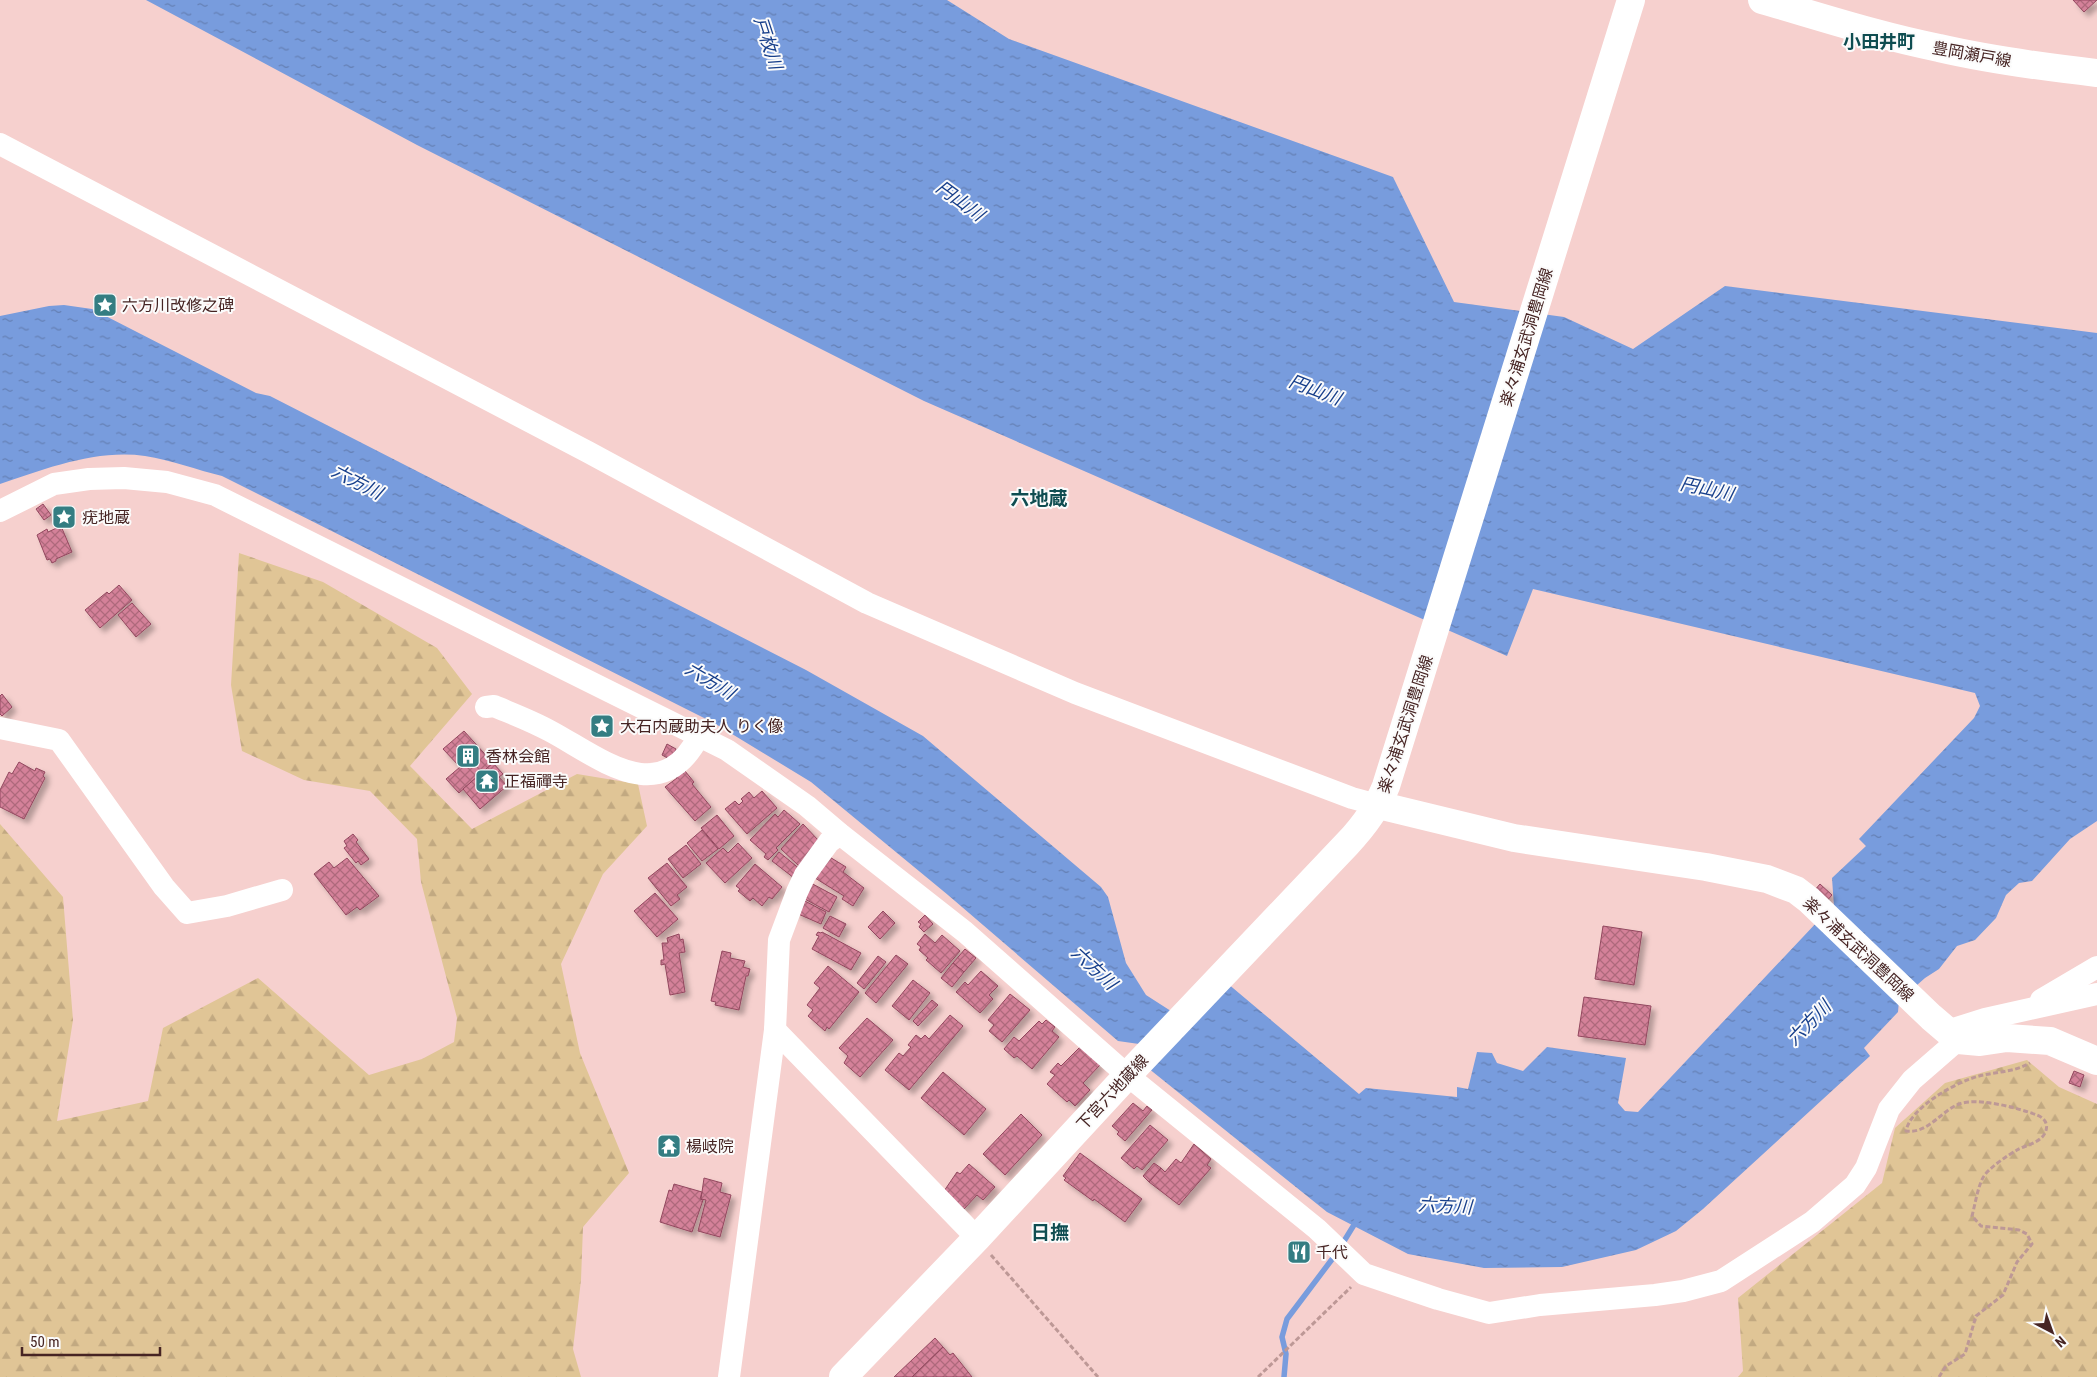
<svg xmlns="http://www.w3.org/2000/svg" width="2097" height="1377" font-family="'Roboto Condensed','Noto Sans JP',sans-serif">
  <defs>
    <pattern id="forest-firs" width="22" height="20" patternUnits="userSpaceOnUse" patternTransform="scale(1.25)"><rect width="22" height="20" fill="#e0c596"/><path d="M5 1l3.5 6h-7zM16 11l3.5 6h-7z" fill="#c2a981"/></pattern>
    <pattern id="water-ripples" width="26" height="14" patternUnits="userSpaceOnUse" patternTransform="scale(1.25)"><rect width="26" height="14" fill="#789cdd"/><path d="M2 4q2-2 4 0t4 0M15 11q2-2 4 0t4 0" fill="none" stroke="#647fb3"/></pattern>
    <pattern id="building-cross-hatch" width="8" height="8" patternUnits="userSpaceOnUse" patternTransform="scale(1.25)"><rect width="8" height="8" fill="#d48199"/><path d="M0 0l8 8M0 8l8-8" fill="none" stroke="#ae697c"/></pattern>
    <filter id="shadow"><feDropShadow dx="4.5" dy="4.5" stdDeviation="2.5" flood-color="#0004"/></filter>
  </defs>
  <rect width="100%" height="100%" fill="#f6d0ce"/>
  <g fill="url(#forest-firs)">
    <polygon points="239,553 323,582 437,648 472,694 410,766 472,829 577,774 638,784 647,826 603,874 561,964 580,1053 629,1173 583,1227 581,1280 573,1349 581,1377 0,1377 0,824 63,897 73,1020 57,1121 148,1101 163,1028 258,978 369,1075 422,1059 454,1042 457,1018 421,882 417,839 370,791 304,780 242,751 231,685"/>
    <polygon points="2027,1060 2059,1087 2097,1104 2097,1377 1738,1377 1743,1371 1738,1298 1882,1183 1895,1128 1945,1083"/>
  </g>
  <path fill="url(#water-ripples)" d="M146,0H947L1009,39L1393,177L1454,302L1564,317L1633,349L1725,286L2097,333V821L2070,839L2032,881L2019,883L2006,895L1996,918L1975,940L1957,946L1939,969L1925,978L1899,1001L1898,1012L1864,1048L1870,1056L1703,1209L1676,1231L1636,1250L1562,1267L1484,1268L1408,1254L1327,1212L1148,1068L1146,1045L1118,1041L948,895L811,782L714,723L222,476C197,470 171,460 145,456C96,449 45,469 0,484V316L49,306L64,305L92,309L256,393L270,396L806,670L923,736L1101,887L1108,897L1126,963L1146,995L1174,1013L1227,983L1359,1094L1366,1088L1457,1097V1087L1468,1089L1477,1052L1492,1053L1497,1063L1523,1071L1547,1047L1626,1058L1618,1103L1625,1111L1638,1112L1818,921L1834,907L1832,878L1866,846L1859,839L1974,718L1980,706L1975,693L1533,589L1507,656L924,401L417,145Z"/>
  <g fill="none" stroke-linecap="round" stroke-linejoin="round">
    <g stroke="#789cdd" stroke-width="5.5">
      <polyline points="1341,1246 1357,1220"/>
      <polyline points="1284,1377 1286,1354 1282,1337 1287,1319 1336,1254"/>
    </g>
  </g>
  <g fill="url(#building-cross-hatch)" stroke="#92475e" filter="url(#shadow)">
    <polygon points="2073,0 2097,0 2084,12"/>
    <polygon points="43,504 51,515 44,520 36,509"/>
    <polygon points="61,526 72,552 56,559 56,561 52,563 50,559 47,560 37,535 47,529 48,532"/>
    <polygon points="119,585 132,600 100,628 85,610 107,592 109,594"/>
    <polygon points="132,603 151,624 136,637 118,615"/>
    <polygon points="2,694 12,707 2,716 0,714 0,696"/>
    <polygon points="464,731 493,763 459,793 446,779 460,767 443,749"/>
    <polygon points="667,744 676,749 671,760 662,755"/>
    <polygon points="19,762 35,771 36,768 45,772 43,776 45,778 24,819 0,807 0,790 9,772 12,774"/>
    <polygon points="493,763 503,774 499,777 507,786 480,809 463,789"/>
    <polygon points="685,771 694,782 692,784 711,807 695,821 665,787 677,778 675,776"/>
    <polygon points="762,791 777,808 747,834 725,809 735,801 739,805 743,801 741,799 749,792 754,798"/>
    <polygon points="784,810 800,824 776,848 778,850 768,860 764,857 766,854 750,840 775,814 778,817"/>
    <polygon points="717,815 734,836 719,849 701,828"/>
    <polygon points="803,824 819,841 799,866 781,849"/>
    <polygon points="702,830 718,849 702,861 687,843"/>
    <polygon points="353,834 358,840 356,842 369,859 361,865 358,861 356,863 344,848 347,846 344,841"/>
    <polygon points="738,843 752,858 725,883 706,863 723,848 728,853"/>
    <polygon points="686,845 701,864 683,878 668,859"/>
    <polygon points="779,852 801,870 794,878 772,861"/>
    <polygon points="828,856 846,867 843,872 864,888 853,906 842,899 844,896 815,878"/>
    <polygon points="347,858 379,896 360,910 357,907 346,915 314,874 329,862 334,868"/>
    <polygon points="667,863 687,887 677,895 680,899 671,906 648,878"/>
    <polygon points="755,864 782,887 772,899 769,897 762,906 753,898 750,901 738,891 740,889 736,886"/>
    <polygon points="809,882 837,897 829,912 801,897"/>
    <polygon points="1820,884 1832,895 1826,902 1814,891"/>
    <polygon points="655,893 678,919 657,937 634,911"/>
    <polygon points="801,899 826,912 821,924 796,913"/>
    <polygon points="883,911 895,923 880,939 868,927"/>
    <polygon points="925,915 933,924 924,932 919,927 921,924 918,922"/>
    <polygon points="830,916 846,924 839,937 823,928"/>
    <polygon points="1603,926 1642,932 1634,985 1595,979"/>
    <polygon points="818,932 821,933 822,932 861,953 851,970 812,949 819,936 816,935"/>
    <polygon points="679,934 680,940 683,939 685,952 679,953 685,992 670,995 665,964 661,965 661,960 664,960 662,943 668,943 667,938"/>
    <polygon points="925,934 935,943 942,935 960,951 941,973 926,960 928,958 919,950 921,947 917,944"/>
    <polygon points="965,949 976,958 964,972 953,963"/>
    <polygon points="722,951 731,953 730,958 745,961 743,967 750,969 748,976 746,976 739,1010 715,1005 716,1002 711,1001"/>
    <polygon points="896,955 908,964 876,1003 865,993"/>
    <polygon points="878,956 886,962 864,989 857,983"/>
    <polygon points="953,963 964,972 952,987 941,978"/>
    <polygon points="828,966 859,992 829,1029 827,1027 825,1031 808,1016 813,1010 807,1005 820,988 814,983"/>
    <polygon points="981,971 998,986 989,995 993,999 980,1013 956,992 965,982 968,985"/>
    <polygon points="913,980 930,993 909,1020 892,1006"/>
    <polygon points="1010,994 1030,1010 1002,1042 989,1031 994,1025 988,1020"/>
    <polygon points="1584,997 1651,1006 1645,1045 1578,1036"/>
    <polygon points="932,1000 938,1005 918,1026 913,1021"/>
    <polygon points="950,1015 963,1026 909,1090 885,1070 899,1053 903,1056 911,1047 908,1045 916,1035 921,1039 925,1035 929,1039"/>
    <polygon points="867,1018 893,1040 860,1077 844,1063 848,1056 839,1048"/>
    <polygon points="1046,1020 1055,1027 1052,1031 1059,1037 1032,1069 1017,1056 1014,1058 1004,1049 1014,1037 1019,1041 1039,1021 1042,1024"/>
    <polygon points="1080,1047 1100,1065 1083,1083 1090,1090 1075,1106 1069,1100 1067,1102 1047,1084 1055,1075 1050,1072 1058,1063 1061,1066"/>
    <polygon points="2074,1071 2084,1075 2080,1087 2069,1083"/>
    <polygon points="943,1072 986,1109 964,1135 921,1098"/>
    <polygon points="1133,1103 1143,1111 1147,1106 1152,1110 1125,1141 1117,1134 1119,1132 1112,1126"/>
    <polygon points="1021,1114 1042,1135 1005,1175 983,1154"/>
    <polygon points="1150,1125 1168,1140 1142,1170 1137,1166 1134,1169 1121,1158"/>
    <polygon points="1194,1144 1211,1159 1207,1165 1211,1168 1179,1205 1149,1182 1161,1168 1165,1172 1176,1159 1181,1163"/>
    <polygon points="1080,1153 1142,1199 1125,1222 1094,1199 1093,1201 1064,1180 1066,1178 1063,1176"/>
    <polygon points="1154,1163 1161,1168 1149,1182 1143,1176"/>
    <polygon points="969,1164 995,1187 983,1200 977,1195 964,1209 944,1191 957,1172 960,1174"/>
    <polygon points="704,1178 722,1183 720,1192 731,1195 720,1237 698,1231 706,1200 701,1199"/>
    <polygon points="674,1184 702,1192 700,1199 703,1200 692,1232 660,1222 669,1190 672,1191"/>
    <polygon points="935,1338 943,1347 912,1377 894,1377"/>
    <polygon points="943,1347 950,1355 953,1353 972,1377 912,1377"/>
  </g>
  <g fill="none" stroke-linecap="round" stroke-linejoin="round">
    <g stroke="#bd9896" stroke-width="3" stroke-dasharray="5 2.5" stroke-linecap="butt">
      <polyline points="991,1255 1098,1377"/>
      <polyline points="1258,1377 1351,1287"/>
      <path d="M1939,1377L1946,1366L1965,1354L1976,1316L2003,1295L2017,1262L2032,1244L2027,1234L2019,1230L1981,1226L1972,1216C1975,1205 1978,1185 1984,1176C1989,1168 2008,1155 2017,1150C2026,1145 2040,1143 2045,1133C2049,1125 2045,1118 2037,1115C2018,1108 1978,1097 1959,1104C1941,1111 1928,1134 1906,1131C1910,1109 1950,1086 1970,1079C1990,1071 2011,1074 2030,1063"/>
    </g>
    <g stroke="#fff" stroke-width="22">
      <polyline points="0,144 588,452 867,603 1075,693 1352,798 1378,805"/>
      <polyline points="0,511 54,484 89,479 124,478 167,482 215,495 727,750 807,806 840,834 965,932 1127,1075 1317,1229 1364,1274 1438,1299 1489,1313 1540,1305 1655,1295 1683,1291 1721,1281 1812,1222 1855,1185 1866,1168 1889,1109 1912,1080 1958,1040"/>
      <path d="M486,707L494,706C513,714 532,721 550,731C599,757 660,811 699,736"/>
      <polyline points="0,728 59,740 164,887 187,913 227,906 282,890"/>
      <polyline points="2041,1000 2097,967"/>
      <polyline points="775,1030 977,1238"/>
      <polyline points="1947,1031 1985,1019 2097,994"/>
      <polyline points="729,1377 775,1030 779,940 797,892 805,875 829,842 840,834"/>
    </g>
    <g stroke="#fff" stroke-width="28">
      <path d="M1762,0C1821,17 1879,36 1939,48C1991,60 2044,67 2097,73"/>
      <polyline points="1378,805 1514,838 1706,867 1767,879 1796,890 1809,900 1931,1017 1958,1040 1980,1042 2007,1038 2050,1041 2097,1061"/>
      <path d="M843,1377L977,1238L1137,1065L1347,844C1364,826 1377,809 1386,786L1631,0"/>
    </g>
  </g>
  <defs>
    <g id="sight-square" transform="scale(1.25)"><rect x="-9" y="-9" width="18" height="18" rx="4" fill="#347d82" stroke="#fbfbfb"/><path d="M0-6L1.8-2.2L6-1.7L2.9 1.2L3.7 5.4L0 3.3L-3.7 5.4L-2.9 1.2L-6-1.7L-1.8-2.2Z" fill="#fff"/></g>
    <g id="building-square" transform="scale(1.25)"><rect x="-9" y="-9" width="18" height="18" rx="4" fill="#347d82" stroke="#fbfbfb"/><path d="M-4-6H4V6H1V3H-1V6H-4ZM-2.5-4.3h1.7v1.8h-1.7ZM.8-4.3h1.7v1.8H.8ZM-2.5-1h1.7V.8h-1.7ZM.8-1h1.7V.8H.8Z" fill="#fff"/></g>
    <g id="temple-square" transform="scale(1.25)"><rect x="-9" y="-9" width="18" height="18" rx="4" fill="#347d82" stroke="#fbfbfb"/><path d="M0-6L5-2H3V0L6.5 2.5H4V6H1.5V3h-3V6H-4V2.5H-6.5L-3 0V-2H-5Z" fill="#fff"/></g>
    <g id="restaurant-square" transform="scale(1.25)"><rect x="-9" y="-9" width="18" height="18" rx="4" fill="#347d82" stroke="#fbfbfb"/><path d="M-5-6h1v4h1v-4h1v4h1v-4h1v5L-1.5 .5V6h-2V.5L-5-1ZM5-6V6H3V1.5H1.5Q1.5-4 5-6Z" fill="#fff"/></g>
  </defs>
  <g fill-rule="evenodd">
    <use href="#sight-square" x="105" y="305"/>
    <use href="#sight-square" x="64" y="517"/>
    <use href="#sight-square" x="602" y="726"/>
    <use href="#building-square" x="468" y="756"/>
    <use href="#temple-square" x="487" y="781"/>
    <use href="#temple-square" x="669" y="1146"/>
    <use href="#restaurant-square" x="1299" y="1252"/>
  </g>
  <g text-anchor="middle" stroke-width="4" stroke-linejoin="round" paint-order="stroke">
    <g font-size="16" fill="#462423" stroke="#fbfbfb">
      <text transform="translate(1972 54) rotate(10)" y="6">豊岡瀬戸線</text>
      <text transform="translate(1526 337) rotate(-73)" y="6">楽々浦玄武洞豊岡線</text>
      <text transform="translate(1405 724) rotate(-72)" y="6">楽々浦玄武洞豊岡線</text>
      <text transform="translate(1859 949) rotate(43)" y="6">楽々浦玄武洞豊岡線</text>
      <text transform="translate(1112 1092) rotate(-47)" y="6">下宮六地蔵線</text>
    </g>
    <g font-size="16" fill="#462423" stroke="#fbfbfb" text-anchor="start">
      <text x="122" y="311">六方川改修之碑</text>
      <text x="82" y="523">疣地蔵</text>
      <text x="620" y="732">大石内蔵助夫人 りく像</text>
      <text x="486" y="762">香林会館</text>
      <text x="504" y="787">正福禪寺</text>
      <text x="686" y="1152">楊岐院</text>
      <text x="1316" y="1258">千代</text>
    </g>
    <g font-size="18" font-weight="bold" fill="#0f4d51" stroke="#fbfbfb">
      <text x="1879" y="48">小田井町</text>
    </g>
    <g font-size="18" font-style="italic" fill="#173f8b" stroke="#fbfbfb">
      <text transform="translate(768 43) rotate(72)" y="6">戸枚川</text>
      <text transform="translate(960 201) rotate(36)" y="6">円山川</text>
      <text transform="translate(1315 390) rotate(21)" y="6">円山川</text>
      <text transform="translate(357 482) rotate(27)" y="6">六方川</text>
      <text transform="translate(1707 489) rotate(12)" y="6">円山川</text>
      <text transform="translate(710 681) rotate(31)" y="6">六方川</text>
      <text transform="translate(1094 968) rotate(43)" y="6">六方川</text>
      <text transform="translate(1809 1023) rotate(-46)" y="6">六方川</text>
      <text transform="translate(1445 1206) rotate(3)" y="6">六方川</text>
    </g>
    <g font-size="19" font-weight="bold" fill="#0f4d51" stroke="#fbfbfb">
      <text x="1039" y="505">六地蔵</text>
      <text x="1050" y="1239">日撫</text>
    </g>
  </g>
  <g transform="translate(2052 1332) rotate(139)" stroke="#fbfbfb" stroke-width="4" paint-order="stroke">
  <path d="M0-4L9 19L0 12L-9 19Z" fill="#462423"/>
  <text y="-8" font-size="14" font-weight="bold" text-anchor="middle" fill="#462423">N</text>
  </g>
  <path d="M22 1347v8h138v-8" fill="none" stroke="#462423" stroke-width="2.5"/>
  <text x="30" y="1347" font-size="15" fill="#462423" stroke="#fbfbfb" stroke-width="4" paint-order="stroke">50 m</text>
</svg>
